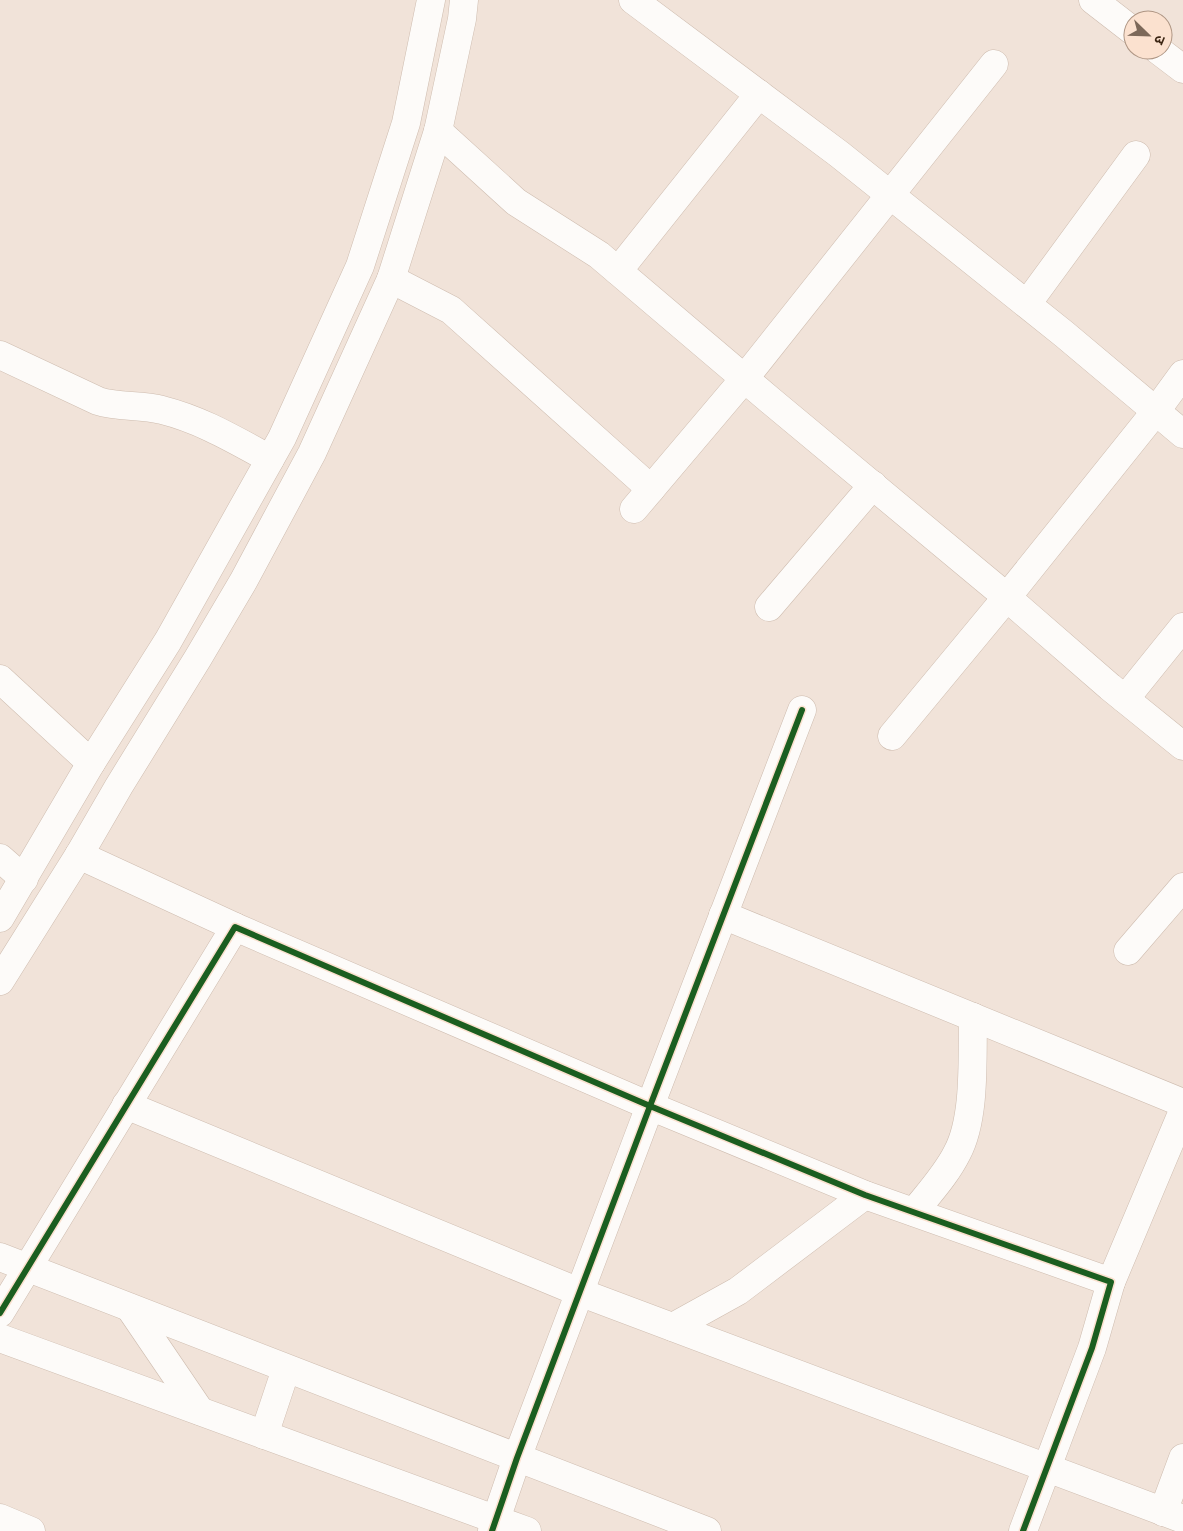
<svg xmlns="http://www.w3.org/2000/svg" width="1183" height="1531" font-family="Raleway,'Noto Sans Devanagari',sans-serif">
  <rect width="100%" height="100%" fill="#f1e3d9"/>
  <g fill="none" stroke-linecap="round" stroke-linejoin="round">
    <g stroke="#cebcaf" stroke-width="29">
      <g id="minor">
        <polyline points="633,0 839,154 1064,334 1183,434"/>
        <polyline points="1093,0 1133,31"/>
        <polyline points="1158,50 1183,69"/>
        <polyline points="438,131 516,202 599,255 771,401 996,588 1110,687 1183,746"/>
        <polyline points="618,271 759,94"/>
        <polyline points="391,279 451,310 651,489"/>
        <polyline points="1027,304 1136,155"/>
        <path d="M0,355L98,401C119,408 141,404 162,410C202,420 235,440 270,459"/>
        <polyline points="634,509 744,379 994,64"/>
        <polyline points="769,607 873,485"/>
        <polyline points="0,679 91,763"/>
        <polyline points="1125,699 1183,627"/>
        <polyline points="892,736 1007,597 1156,411 1183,374"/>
        <polyline points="79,855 235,927"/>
        <polyline points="0,858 24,879"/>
        <polyline points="723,915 1183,1103"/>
        <polyline points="1128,951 1183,887"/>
        <polyline points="126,1105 579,1292 1183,1519"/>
        <path d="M914,1212C929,1193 946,1175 957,1153C976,1118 972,1057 973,1017"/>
        <polyline points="0,1257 707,1531"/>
        <polyline points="1111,1282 1183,1111"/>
        <polyline points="130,1308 200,1411"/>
        <polyline points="0,1313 235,927 650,1106 802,710"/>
        <polyline points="673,1327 738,1291 865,1195"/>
        <polyline points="0,1338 527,1531"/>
        <polyline points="264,1435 286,1369"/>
        <polyline points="1163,1512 1183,1458"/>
        <polyline points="0,1518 31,1531"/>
        <polyline points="492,1531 517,1458 650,1106 865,1195 1111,1282 1092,1348 1023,1531"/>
      </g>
    </g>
    <g stroke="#cebcaf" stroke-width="29">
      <g id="primary">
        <polyline points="0,918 91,763 168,641 282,438 360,266 406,123 431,0"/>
        <polyline points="0,981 79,855 119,786 198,658 244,580 312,453 391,279 438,131 462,19 464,0"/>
      </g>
    </g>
    <use href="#minor" stroke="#fdfbf9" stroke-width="28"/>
    <use href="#primary" stroke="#fdfbf9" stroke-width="28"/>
    <g stroke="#fbe1cf" stroke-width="9">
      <g id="cycleway">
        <polyline points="0,1313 235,927 650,1106 802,710"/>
        <polyline points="492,1531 517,1458 650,1106 865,1195 1111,1282 1092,1348 1023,1531"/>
      </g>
    </g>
    <use href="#cycleway" stroke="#1b5e20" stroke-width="6"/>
  </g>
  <g transform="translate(1148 35) rotate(113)"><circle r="24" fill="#fbe1cf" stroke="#af9684"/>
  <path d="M0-4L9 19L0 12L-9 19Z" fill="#7c6859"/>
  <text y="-8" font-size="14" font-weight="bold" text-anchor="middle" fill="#3d2614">उ</text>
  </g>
</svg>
